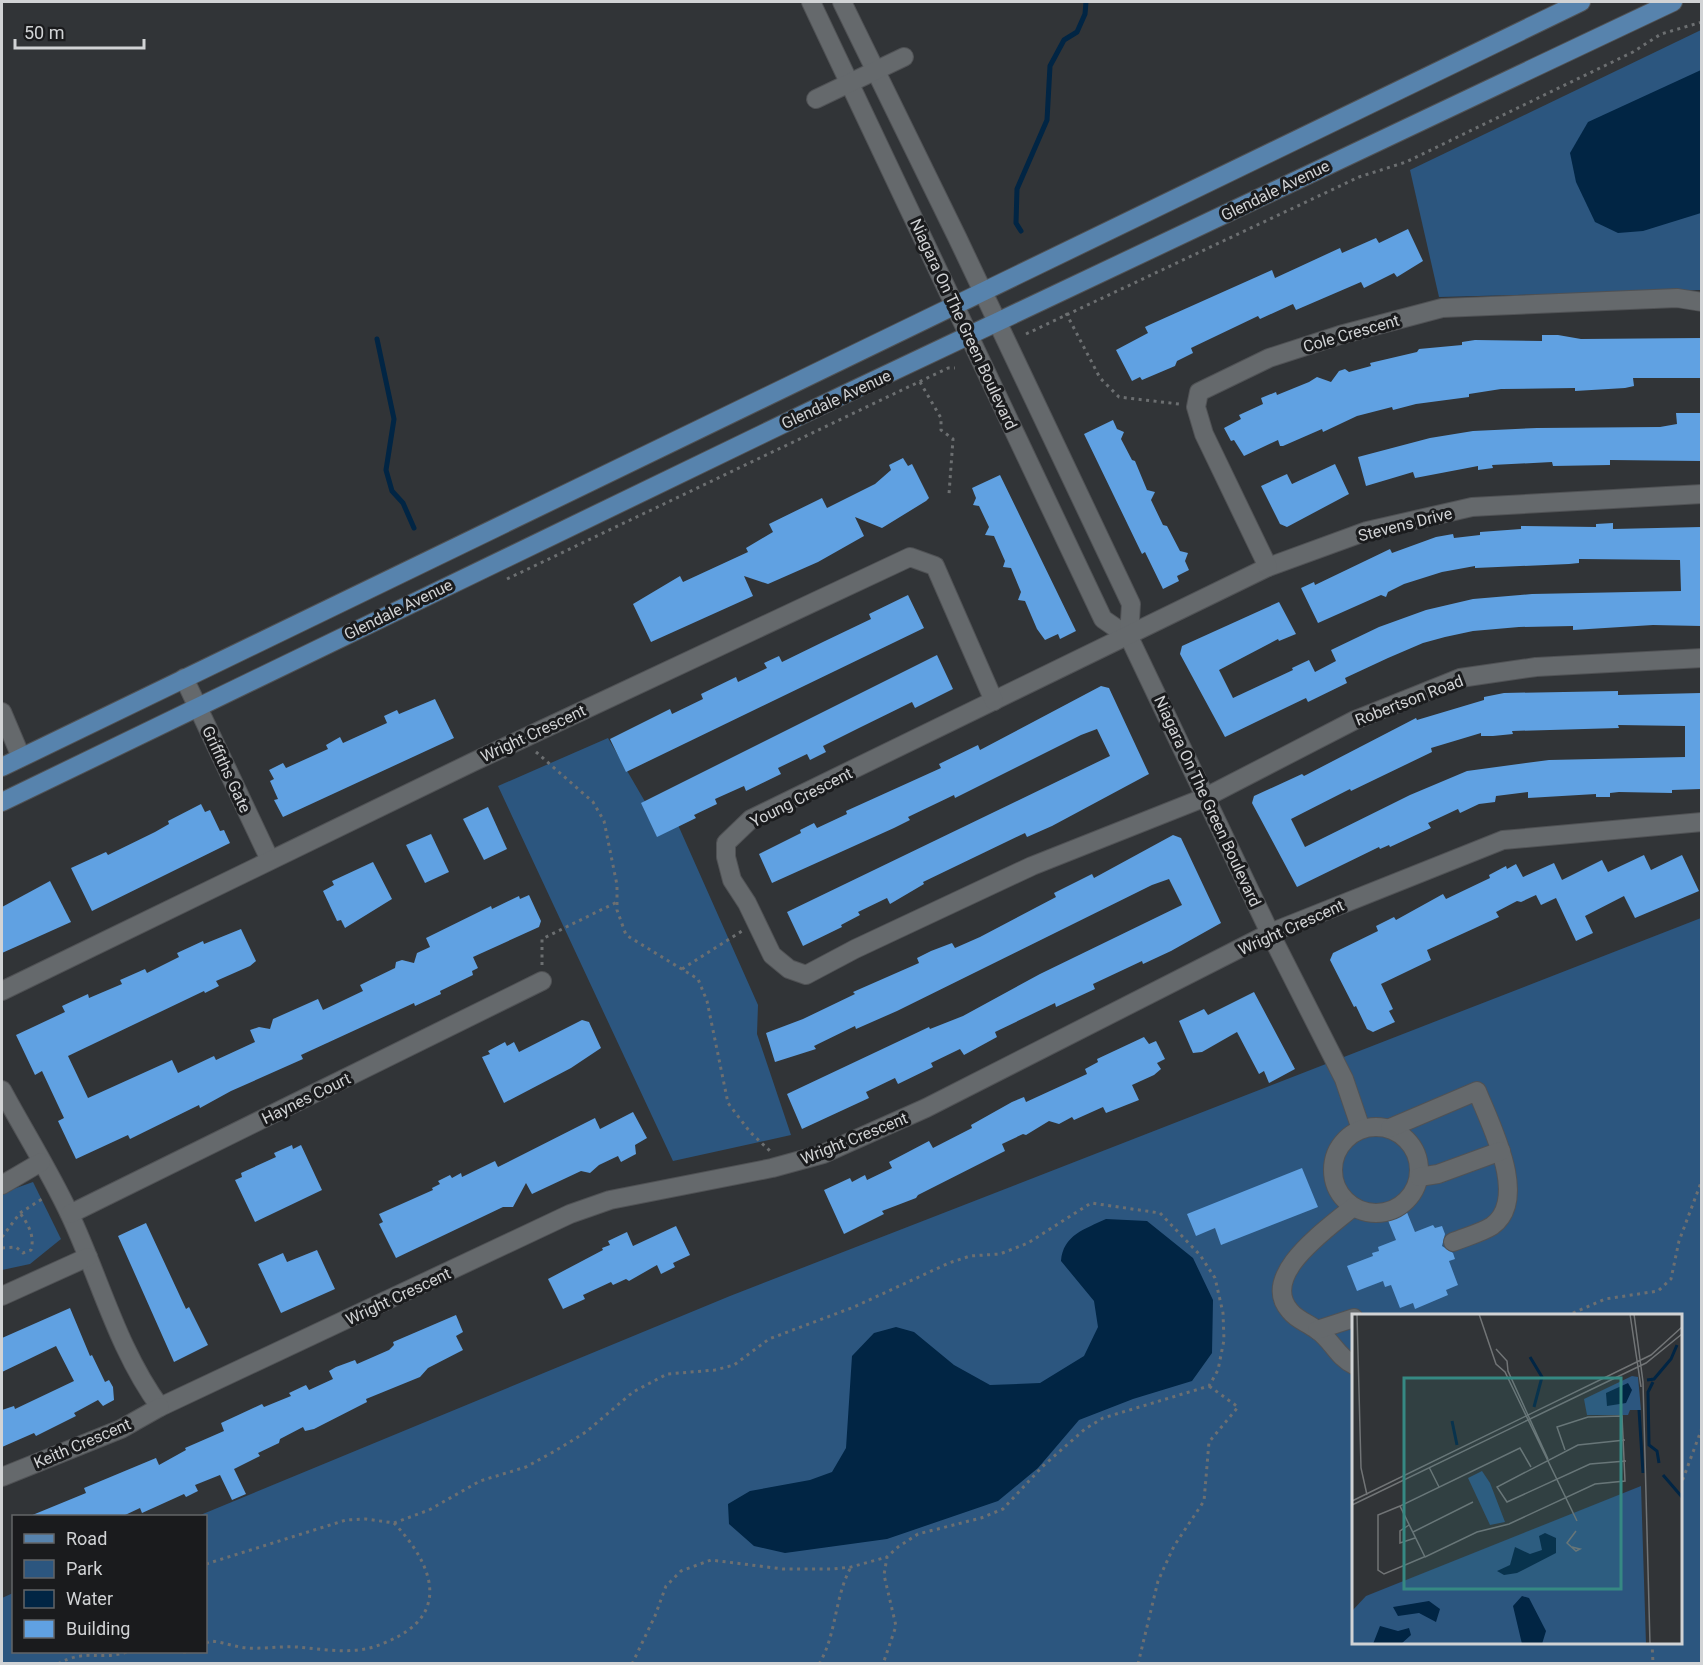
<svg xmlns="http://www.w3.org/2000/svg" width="1703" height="1665" font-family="Roboto,sans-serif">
  <rect width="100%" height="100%" fill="#313437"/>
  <g fill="#2c567f" fill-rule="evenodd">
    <polygon points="1701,30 1701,290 1439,297 1410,170"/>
    <polygon points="608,738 658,824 678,825 758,1005 757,1034 791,1135 673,1161 498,786"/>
    <path d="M1701,918V1663L2,1664V1598L13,1593L14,1652H206V1516H198L730,1296ZM1354,1316H1680V1642H1354Z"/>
    <polygon points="33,1182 61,1239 30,1264 2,1270 2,1193"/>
  </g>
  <g fill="#012544">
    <polygon points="1701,70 1701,213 1643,231 1618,233 1595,222 1576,182 1570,153 1588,122"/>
    <path d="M1106,1219L1147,1221L1193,1258L1213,1300L1212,1353L1192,1381L1133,1399L1079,1420L1038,1468L998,1501L887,1539L785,1553L754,1546L729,1524L728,1504L750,1491L810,1480L832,1472L846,1448L852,1356L874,1333L896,1327L914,1332L954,1365L990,1385L1040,1383L1084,1356L1098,1327L1094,1301L1061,1261C1063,1235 1085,1229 1106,1219Z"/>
  </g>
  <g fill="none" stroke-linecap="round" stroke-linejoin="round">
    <g stroke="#012544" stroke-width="5">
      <polyline points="1021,231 1016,223 1017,189 1047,120 1050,66 1064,40 1077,32 1085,14 1086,2"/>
      <polyline points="377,339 394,419 386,470 392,491 403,503 414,528"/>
    </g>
  </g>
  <g fill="#60a1e2" fill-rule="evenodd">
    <polygon points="1408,229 1423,261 1397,277 1394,273 1364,288 1361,282 1296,310 1293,304 1260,319 1258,316 1191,348 1193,353 1177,361 1175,366 1142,380 1140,377 1132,381 1116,350 1148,333 1145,327 1149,325 1272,270 1275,278 1340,248 1342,253 1376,238 1379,243"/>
    <polygon points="1542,335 1558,335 1581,339 1701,338 1701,378 1633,378 1634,386 1625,388 1575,391 1575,388 1501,389 1469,394 1469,397 1416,404 1393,410 1392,407 1357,416 1323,432 1322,429 1283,446 1280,446 1278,440 1244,456 1234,440 1231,441 1224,428 1241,419 1239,415 1263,404 1261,398 1276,392 1277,395 1309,382 1317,377 1331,382 1339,371 1345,369 1349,372 1371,366 1370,363 1417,352 1419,349 1462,345 1462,342 1475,340 1542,341"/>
    <polygon points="1676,413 1701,413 1701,461 1610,460 1610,465 1553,466 1552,462 1492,465 1493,468 1478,470 1478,466 1415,478 1413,472 1366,486 1358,457 1430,438 1473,431 1537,428 1660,427 1677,424"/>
    <polygon points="1113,420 1117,429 1124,432 1121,439 1132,460 1135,461 1147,490 1155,492 1151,500 1163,525 1167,526 1180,551 1188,553 1185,561 1189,570 1177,576 1179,581 1163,589 1145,552 1142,554 1084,434"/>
    <polygon points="903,458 908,466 912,464 929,498 926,501 882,528 855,517 864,536 818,562 768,584 744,576 753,596 651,642 633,604 680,576 683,582 748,552 746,548 773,532 769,524 822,498 827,508 875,484 891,470 889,465"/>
    <polygon points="1335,464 1349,494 1287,527 1280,524 1261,486 1287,474 1292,484"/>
    <polygon points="1000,475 1076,631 1060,639 1058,634 1045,640 1037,629 1025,601 1018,600 1021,592 1011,568 1003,567 1005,561 994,536 985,535 989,527 979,506 973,505 976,498 972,488"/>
    <polygon points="1613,523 1613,529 1701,527 1701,626 1653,625 1573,630 1573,626 1519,627 1473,631 1445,637 1423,643 1388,658 1345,678 1347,683 1308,702 1306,698 1225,737 1180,654 1182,646 1279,602 1296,634 1279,641 1278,639 1219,670 1233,698 1293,670 1292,668 1309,660 1315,672 1336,661 1331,650 1379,627 1426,610 1473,599 1532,594 1681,591 1680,560 1579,559 1579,563 1569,564 1475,568 1475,566 1442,572 1404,584 1388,592 1386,597 1381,595 1318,623 1301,588 1314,582 1315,585 1390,549 1392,553 1436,537 1453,534 1454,538 1480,535 1480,532 1521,529 1521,526 1596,527 1596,524"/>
    <polygon points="908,595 924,628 626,772 610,739 670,709 672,714 703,699 701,694 736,677 738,682 767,668 764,663 779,656 782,662 825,641 871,619 869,614"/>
    <polygon points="937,655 953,689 915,708 912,702 859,728 823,746 826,752 810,760 807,754 778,768 781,774 746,791 744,786 715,799 717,804 694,815 696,818 657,837 641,803"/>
    <polygon points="1101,686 1109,688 1149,774 1052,826 1027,837 1025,833 923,882 924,884 890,904 887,898 858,912 860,915 841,925 842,927 803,946 787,912 1110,756 1097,729 1081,735 955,798 954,795 908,817 910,820 894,828 772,883 759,854 801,833 800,830 814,823 817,828 847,814 846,811 941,768 939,764 978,745 980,750"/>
    <path d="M1618,691V695L1701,693V789L1672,790V793L1619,792L1610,793V797H1596V794L1528,798V792L1496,796L1495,802L1479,804L1460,813L1458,809L1428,823L1431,828L1390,847L1389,845L1380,849L1379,847L1297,887L1252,803L1254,796L1302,774L1304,776L1416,718L1417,720L1484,700V697L1504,693ZM1618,725L1685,726V757L1549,760L1467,771L1410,795L1305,847L1291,819L1350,789L1351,791L1432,752L1431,748L1481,733V736H1493L1513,734L1512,731L1619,728Z"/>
    <polygon points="435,699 454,738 283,817 274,800 278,799 270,781 274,779 269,770 283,763 286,768 328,749 326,745 340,737 343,743 387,723 384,716 397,710 399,714"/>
    <polygon points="201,804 205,812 210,810 220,831 224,830 230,843 92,911 71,868 106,852 108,855 155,832 169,824 168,821"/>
    <polygon points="488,807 507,849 484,860 463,819"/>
    <polygon points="431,834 449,872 425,883 406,845"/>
    <polygon points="1173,835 1181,838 1221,923 1171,951 1143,964 1142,961 1093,984 1095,989 1056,1007 1055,1003 995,1032 997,1037 964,1055 960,1049 931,1063 933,1067 898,1084 895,1078 866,1092 869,1098 802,1129 787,1094 929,1027 930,1029 963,1016 1040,974 1182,905 1169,879 1152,885 897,1011 856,1029 855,1026 814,1046 816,1049 775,1062 766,1033 803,1019 855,994 853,992 919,963 917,958 931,951 952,943 955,948 980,937 1056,897 1054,893 1092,874 1094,878"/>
    <polygon points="1644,855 1651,870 1682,855 1699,891 1635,918 1624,896 1585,916 1593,933 1576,941 1556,898 1541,905 1536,895 1521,902 1517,901 1496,912 1499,917 1427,950 1431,960 1381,984 1393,1009 1389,1011 1395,1022 1373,1032 1367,1029 1356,1006 1354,1007 1330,960 1333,953 1378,931 1376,926 1394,917 1396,920 1443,894 1446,899 1490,878 1489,875 1506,866 1507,869 1516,864 1523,877 1554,863 1562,880 1602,860 1608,872"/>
    <polygon points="373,862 392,899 345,928 341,920 337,921 323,891 334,885 332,881"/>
    <polygon points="50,881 71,922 2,953 2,907"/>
    <polygon points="529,895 541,921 539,927 473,957 478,968 472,971 473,975 440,991 441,994 415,1006 414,1003 301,1055 303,1059 231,1091 200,1108 199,1105 130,1139 128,1135 76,1159 58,1121 64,1118 42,1071 35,1075 16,1035 65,1012 62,1006 88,994 89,998 122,984 120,980 145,969 147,973 179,957 177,953 203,941 204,944 241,929 256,961 250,966 216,981 219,986 205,993 204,991 68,1056 88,1098 172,1060 178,1073 214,1056 216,1060 255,1042 250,1030 259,1027 270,1029 273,1019 318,999 323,1010 363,991 360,985 395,968 396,962 402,960 414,963 417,953 430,947 426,938 491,906 492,909 519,896 520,899"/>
    <polygon points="1254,992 1295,1069 1269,1083 1264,1071 1259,1074 1237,1032 1202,1052 1193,1053 1179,1021 1204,1009 1208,1015"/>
    <polygon points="582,1020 589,1022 601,1048 571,1068 504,1103 482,1057 490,1054 488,1051 505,1042 507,1046 514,1042 519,1052"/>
    <polygon points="1144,1037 1149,1044 1156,1041 1165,1059 1157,1063 1161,1069 1154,1075 1132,1085 1139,1100 1106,1113 1103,1107 1074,1120 1072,1117 1059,1124 1049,1121 1026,1135 1023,1134 1002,1144 1005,1151 918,1195 916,1198 882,1211 884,1214 844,1234 824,1190 850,1178 852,1182 865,1175 867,1180 892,1168 889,1162 929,1141 933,1148 972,1128 971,1125 1012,1102 1024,1097 1026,1102 1087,1074 1085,1069 1098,1062 1097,1059"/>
    <polygon points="633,1112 647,1138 635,1145 636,1154 621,1162 618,1156 599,1165 590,1173 581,1171 532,1194 526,1183 513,1207 503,1207 396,1258 379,1224 383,1222 379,1214 433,1190 432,1188 440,1184 438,1181 450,1175 452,1178 461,1173 462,1177 495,1161 498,1167 595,1118 600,1129"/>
    <polygon points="292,1145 293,1149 301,1145 322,1190 255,1222 235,1180 242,1177 241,1173 276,1157 274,1153"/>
    <polygon points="1302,1168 1318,1207 1221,1245 1215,1228 1196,1236 1187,1214"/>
    <polygon points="1406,1210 1415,1232 1433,1225 1435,1228 1442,1226 1445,1234 1442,1246 1453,1253 1455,1259 1449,1261 1458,1285 1446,1290 1448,1295 1415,1309 1413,1303 1400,1308 1391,1285 1385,1287 1383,1281 1357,1291 1347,1266 1373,1256 1372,1253 1379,1251 1378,1247 1396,1240 1387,1218"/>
    <polygon points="146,1223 186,1309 189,1307 208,1345 174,1362 118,1236"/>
    <polygon points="676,1226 690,1255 673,1263 675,1267 661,1274 657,1265 629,1281 626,1279 613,1285 611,1282 583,1295 585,1299 563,1309 548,1279 603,1250 602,1248 610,1245 608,1241 627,1232 633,1246"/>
    <polygon points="317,1250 335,1289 281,1313 258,1264 283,1253 287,1262"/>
    <polygon points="70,1308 90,1356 92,1355 105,1382 109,1380 113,1387 114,1400 103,1406 98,1400 74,1413 76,1416 36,1436 34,1433 2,1447 2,1410 14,1406 15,1409 74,1381 56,1346 2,1372 2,1338"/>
    <polygon points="456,1315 463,1332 456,1336 463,1350 428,1368 420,1377 366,1399 367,1402 314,1429 305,1431 303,1427 280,1439 279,1443 258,1453 260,1456 234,1469 246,1494 232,1500 220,1475 195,1485 198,1491 186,1497 184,1494 142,1513 140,1508 123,1516 30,1516 86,1493 84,1488 156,1458 159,1465 186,1450 185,1448 224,1431 221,1423 262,1404 264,1407 291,1396 289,1393 306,1385 309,1390 333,1379 329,1371 336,1367 355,1360 357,1364 389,1350 394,1345 393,1342"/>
  </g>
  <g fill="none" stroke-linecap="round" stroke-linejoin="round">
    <g stroke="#505255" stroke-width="20">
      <g id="minor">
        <polyline points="811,2 1103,619 1129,637"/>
        <polyline points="842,2 957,237 1131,604 1129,637 1270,933 1344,1079 1361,1129"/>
        <polyline points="816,99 904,57"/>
        <polyline points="1702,494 1472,507 1367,531 1268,567 751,819 726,843 726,857 732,880 747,903 772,955 789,969 806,975 855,949 1032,866 1206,797 1355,720 1460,678 1536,667 1702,658"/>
        <polyline points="1268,567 1204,434 1196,407 1199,392 1269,358 1340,335 1442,308 1677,298 1702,302"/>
        <polyline points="184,678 270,860"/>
        <polyline points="2,712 21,757"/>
        <polyline points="2,991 473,762 910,557 935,566 994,701"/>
        <path d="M2,1090C24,1131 50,1172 70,1215C100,1279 118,1350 160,1407L570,1214L610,1200L772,1168L823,1154L926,1108L1270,933L1503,840L1702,822"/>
        <circle cx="1376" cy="1170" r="43"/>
        <path d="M1390,1128L1477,1091C1490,1124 1530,1199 1492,1226C1481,1233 1465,1237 1453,1242"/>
        <polyline points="1419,1177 1438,1174 1501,1151"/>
        <polyline points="2,1185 41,1162"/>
        <path d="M1353,1207C1329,1228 1258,1275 1290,1311C1297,1320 1308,1323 1317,1330C1332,1340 1338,1358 1354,1365"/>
        <polyline points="70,1214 542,981"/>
        <polyline points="2,1296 88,1257"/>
        <polyline points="1317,1330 1354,1318"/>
        <polyline points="2,1477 121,1429 160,1407"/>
      </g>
    </g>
    <g stroke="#505255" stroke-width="20">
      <g id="major">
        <polyline points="2,767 1581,2"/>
        <polyline points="2,802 841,396 1673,2"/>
      </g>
    </g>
    <g stroke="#6c6f71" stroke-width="3" stroke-dasharray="3 4.5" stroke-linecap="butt">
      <polyline points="1066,313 1100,378 1119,397 1179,404"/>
      <polyline points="1026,334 1359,177 1406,162 1633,52 1661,34 1702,22"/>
      <polyline points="920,382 941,418 941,430 953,439 949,494"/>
      <polyline points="507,579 948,368 955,368"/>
      <polyline points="536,752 593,802 604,821 617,885 617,910 626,935 698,979 707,1001 728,1103 750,1132 770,1151"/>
      <polyline points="542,965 542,939 617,902"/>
      <polyline points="682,969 742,931"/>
      <polyline points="2,1237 20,1213 42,1199"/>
      <path d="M2,1248L16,1247L23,1253L31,1250C35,1236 28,1224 20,1213"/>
      <polyline points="1566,1316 1605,1299 1658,1291 1671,1279 1679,1241 1702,1180"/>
      <polyline points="1680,1487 1702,1428"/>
      <polyline points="206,1564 346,1520 366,1519 394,1523 429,1510 480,1481 526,1467 555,1451 586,1432 633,1392 667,1374 715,1370 734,1365 769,1339 854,1307 949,1263 970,1256 1000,1254 1028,1243 1091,1203 1160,1213 1200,1255 1215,1278 1223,1313 1224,1340 1218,1370 1209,1386 1103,1418 1085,1429 1043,1466 1003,1509 981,1518 918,1534 898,1547 887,1557 884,1575 896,1626 883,1664"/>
      <polyline points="1652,1642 1653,1664"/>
      <path d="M206,1643L211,1641C223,1642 235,1647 247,1648C263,1649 280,1646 297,1647C319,1649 343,1653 365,1649C377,1647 389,1641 399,1636C453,1606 426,1557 394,1523"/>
      <polyline points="183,1652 190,1652"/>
      <path d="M58,1664C86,1648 99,1661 127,1652"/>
      <polyline points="632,1664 655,1616 666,1586 681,1571 711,1560 783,1569 832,1569 851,1567 887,1557"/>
      <path d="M819,1664C837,1634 834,1598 851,1567"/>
      <polyline points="1138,1664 1158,1581 1174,1546 1204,1501 1209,1442 1238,1407 1209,1386"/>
    </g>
    <use href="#minor" stroke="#65696c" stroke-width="18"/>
    <use href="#major" stroke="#5783ad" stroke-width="18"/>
  </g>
  <g text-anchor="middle" stroke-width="6" stroke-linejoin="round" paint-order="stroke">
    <g font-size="16" fill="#d1d3d5" stroke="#1a1b1d">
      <text transform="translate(1275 190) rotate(-26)" y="6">Glendale Avenue</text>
      <text transform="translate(964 324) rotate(65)" y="6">Niagara On The Green Boulevard</text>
      <text transform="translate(1351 333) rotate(-16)" y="6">Cole Crescent</text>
      <text transform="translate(836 399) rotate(-25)" y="6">Glendale Avenue</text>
      <text transform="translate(1405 524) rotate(-14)" y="6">Stevens Drive</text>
      <text transform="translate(398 609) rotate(-26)" y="6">Glendale Avenue</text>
      <text transform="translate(1409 700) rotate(-21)" y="6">Robertson Road</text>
      <text transform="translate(533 733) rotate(-25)" y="6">Wright Crescent</text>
      <text transform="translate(227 769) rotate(65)" y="6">Griffiths Gate</text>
      <text transform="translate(801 797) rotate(-27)" y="6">Young Crescent</text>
      <text transform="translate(1208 801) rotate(65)" y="6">Niagara On The Green Boulevard</text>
      <text transform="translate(1291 927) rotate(-24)" y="6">Wright Crescent</text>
      <text transform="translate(306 1098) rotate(-26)" y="6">Haynes Court</text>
      <text transform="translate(854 1138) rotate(-22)" y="6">Wright Crescent</text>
      <text transform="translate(398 1296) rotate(-25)" y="6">Wright Crescent</text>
      <text transform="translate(82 1443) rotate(-23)" y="6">Keith Crescent</text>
    </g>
  </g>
  <g transform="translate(1352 1314)">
    <rect width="330" height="330" fill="#313437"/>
    <path d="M280,62L286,63L289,96H278L276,101H235L232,85ZM130,157L138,169L153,208L138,211L116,164ZM289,172L294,330H0V297L14,282Z" fill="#2c567f"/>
    <path d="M276,69L280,76L274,89L255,92L254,79ZM193,219L204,224V239L165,259L152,261L145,257L158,251L163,233L178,240L190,236L187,222ZM170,282L177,284L194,317L190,330H170L161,292ZM77,287L88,295L84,308L67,299L46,302L41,293ZM28,312L46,317L57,314L59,321L49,330H21Z" fill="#012544"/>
    <path fill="none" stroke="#012544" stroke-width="3" d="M178,43L190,63L182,93M295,66L302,65L319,45L325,31M301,68L296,78L297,131L305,137L307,149M287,96L291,159M100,107L105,131M311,161L330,183"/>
    <path fill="none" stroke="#717476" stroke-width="1.5" d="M5,0L9,154L15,181M127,0L144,50L153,58L225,207M278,0L289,73M282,0L291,68L298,330M144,35L155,47L156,57L196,145M273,126L226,131L145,173L155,188L238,150L274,147M77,153L87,173M179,153L168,134L48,192L73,243L125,218L157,210L243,170L273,167L270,102L236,103L205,113L213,136M0,187L299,41L330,13M0,191L294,49L330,20M48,192L26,201V256L32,260L72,243M57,211L48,217V229L63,224M61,218L121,188M220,233L228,235L224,237L215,229L224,217"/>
    <path fill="#368983" fill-opacity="0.15" stroke="#368983" stroke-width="3" d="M52,64H269V275H52Z"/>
    <rect width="330" height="330" fill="none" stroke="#d1d3d5" stroke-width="3"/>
  </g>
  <rect width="1703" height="1665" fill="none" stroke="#d1d3d5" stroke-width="6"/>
  <rect x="12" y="1515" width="195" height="138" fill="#1a1b1d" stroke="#636567" stroke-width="1.5"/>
  <rect x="24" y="1534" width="30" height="9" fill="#5783ad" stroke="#636567" stroke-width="1.5"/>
  <text x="66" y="1545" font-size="18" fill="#d1d3d5">Road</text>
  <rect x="24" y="1560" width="30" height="18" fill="#2c567f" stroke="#636567" stroke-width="1.5"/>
  <text x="66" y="1575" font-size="18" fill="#d1d3d5">Park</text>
  <rect x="24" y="1590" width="30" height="18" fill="#012544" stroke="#636567" stroke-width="1.5"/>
  <text x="66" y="1605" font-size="18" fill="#d1d3d5">Water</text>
  <rect x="24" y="1620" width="30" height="18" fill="#60a1e2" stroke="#636567" stroke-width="1.5"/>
  <text x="66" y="1635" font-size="18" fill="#d1d3d5">Building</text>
  <path d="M15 39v9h129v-9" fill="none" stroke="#d1d3d5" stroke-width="3"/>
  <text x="24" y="39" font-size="18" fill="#d1d3d5" stroke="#1a1b1d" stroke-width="4.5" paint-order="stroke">50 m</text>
</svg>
